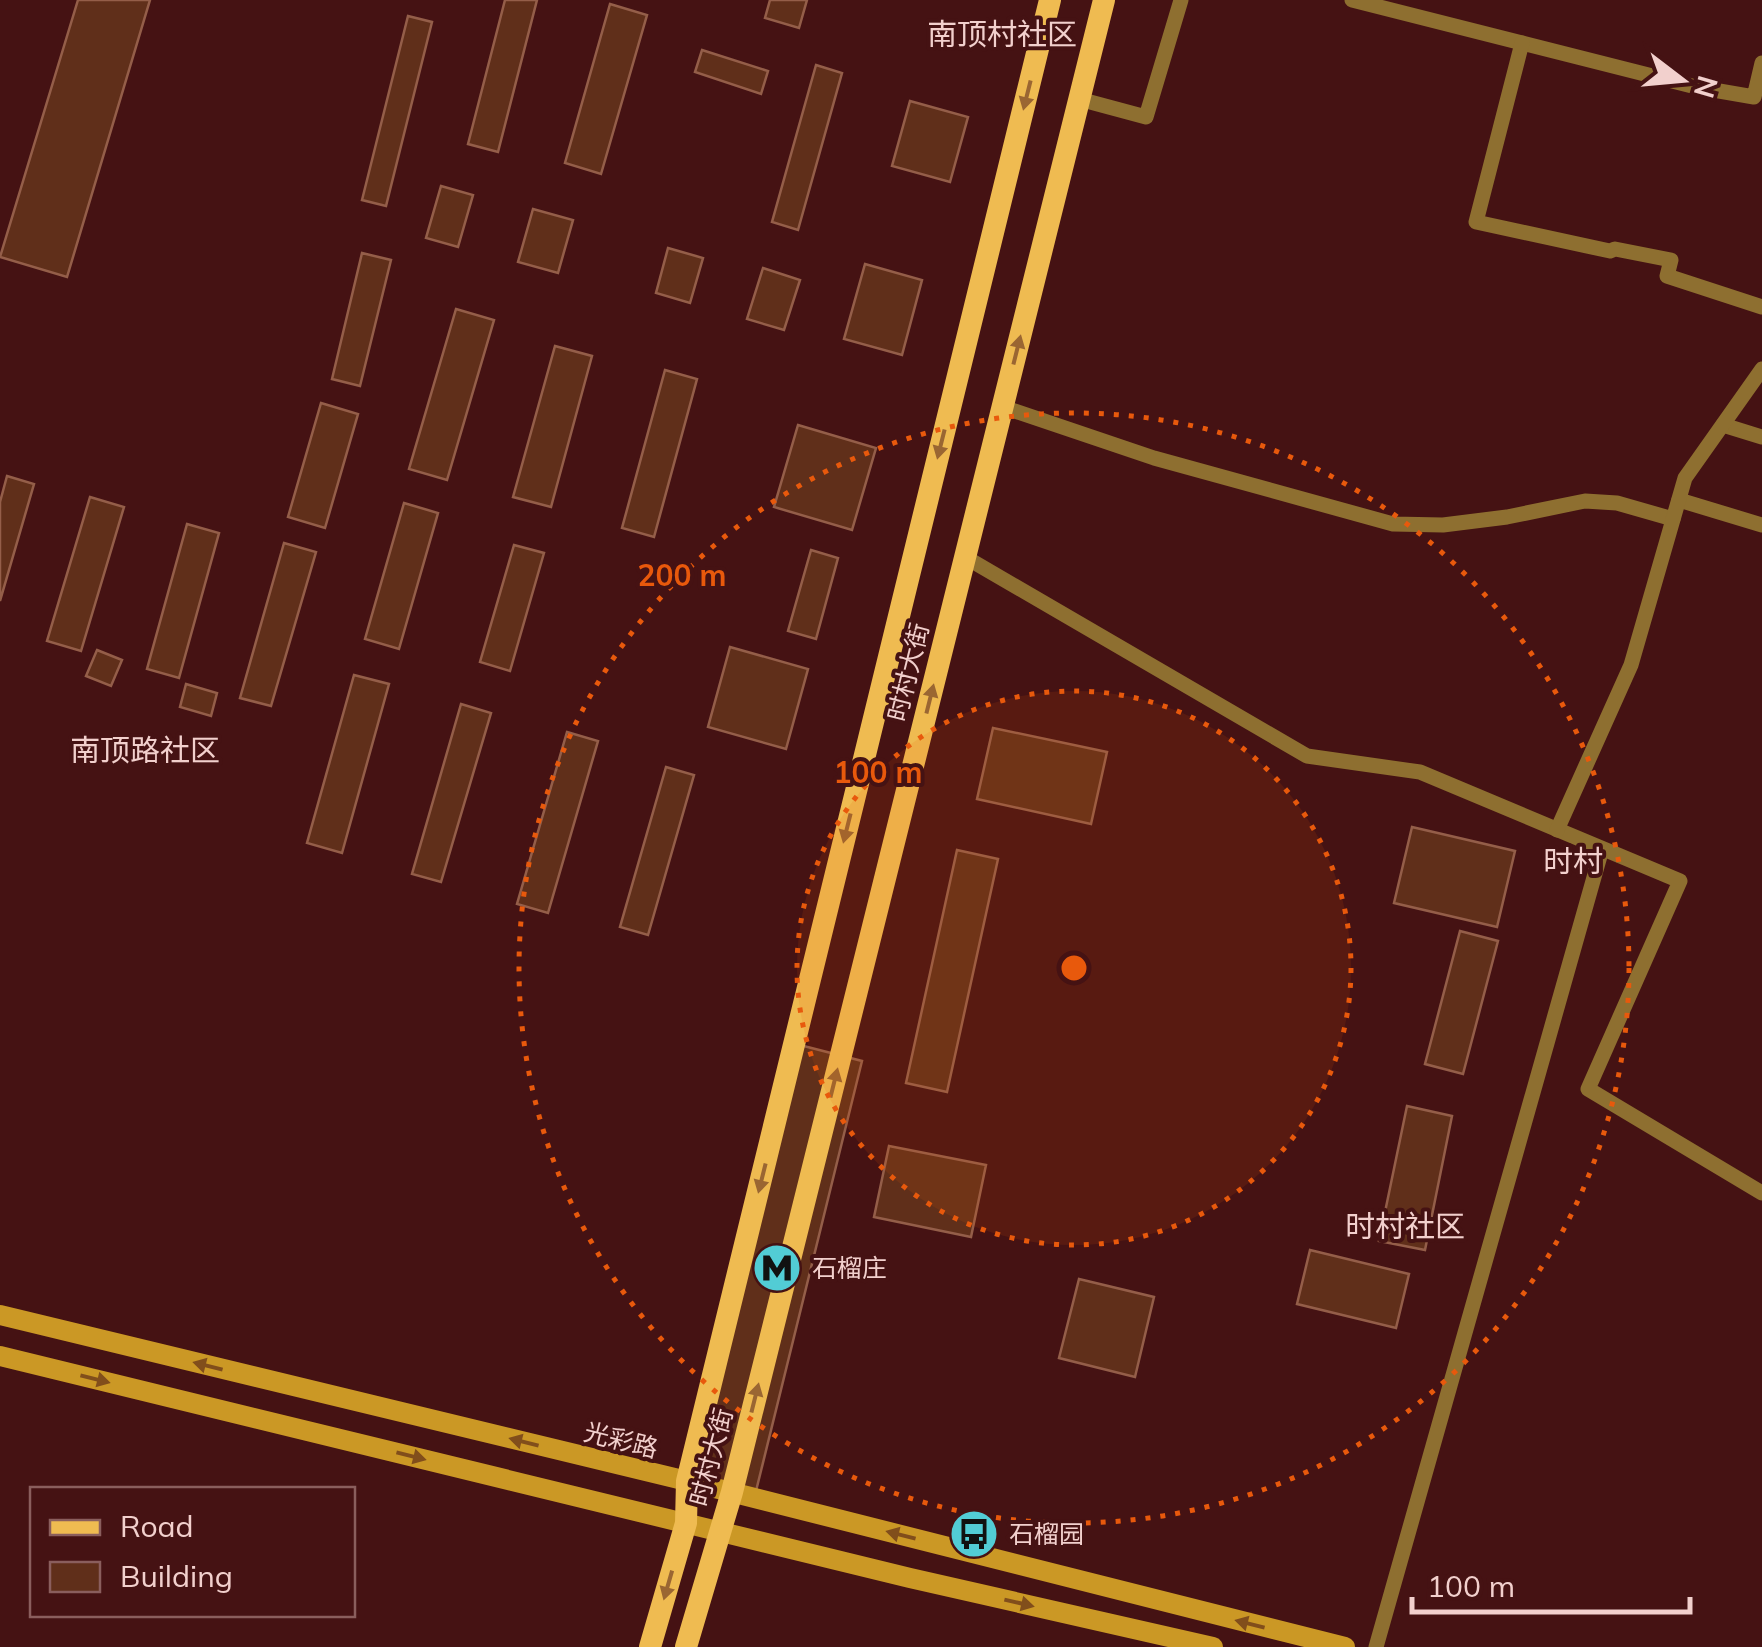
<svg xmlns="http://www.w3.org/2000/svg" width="1762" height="1647" font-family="Mulish,'Noto Sans SC',sans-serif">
  <rect width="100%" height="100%" fill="#451213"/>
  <g fill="#602f1a" stroke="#945e49" stroke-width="2.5">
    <polygon points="78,0 150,0 67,277 0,257"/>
    <polygon points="505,0 537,0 498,152 468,144"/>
    <polygon points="770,0 807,0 799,28 765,18"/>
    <polygon points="610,4 647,15 601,174 565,163"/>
    <polygon points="408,16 432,22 386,206 362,200"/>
    <polygon points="702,50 768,71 761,94 695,72"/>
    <polygon points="816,65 842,73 798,230 772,222"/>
    <polygon points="910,101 968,117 950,182 892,166"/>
    <polygon points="441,186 473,195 458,247 426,238"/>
    <polygon points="533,209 573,220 558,273 518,262"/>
    <polygon points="668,248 703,258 690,303 656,293"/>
    <polygon points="362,253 391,260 360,386 332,379"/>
    <polygon points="865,264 922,280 902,355 844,339"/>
    <polygon points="763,268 800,280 784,330 747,319"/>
    <polygon points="456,309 494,320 447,480 409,469"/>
    <polygon points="555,346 592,356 551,507 513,497"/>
    <polygon points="665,370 697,379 654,537 622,528"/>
    <polygon points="321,403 358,414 325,528 288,517"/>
    <polygon points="798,425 876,448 852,530 774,507"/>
    <polygon points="7,476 34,484 0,601 0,502"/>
    <polygon points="90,497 124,507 81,651 47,641"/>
    <polygon points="404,503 438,513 399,649 365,639"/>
    <polygon points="187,524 219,533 179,678 147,669"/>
    <polygon points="284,543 316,552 271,706 240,698"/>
    <polygon points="514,545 544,553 510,671 480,662"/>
    <polygon points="811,550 838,558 816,639 788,631"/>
    <polygon points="730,647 808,669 786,749 708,727"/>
    <polygon points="97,650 122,660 111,686 86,676"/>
    <polygon points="354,675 389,684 342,853 307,843"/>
    <polygon points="186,684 217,693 211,716 180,707"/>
    <polygon points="461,704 491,713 441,882 412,874"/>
    <polygon points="993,728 1107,752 1091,824 977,799"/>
    <polygon points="567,732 598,741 548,913 517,904"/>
    <polygon points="666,767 694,775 648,935 620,927"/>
    <polygon points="1412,827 1515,851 1497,927 1394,903"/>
    <polygon points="957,850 998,859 947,1092 906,1083"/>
    <polygon points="1460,931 1498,941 1463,1074 1425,1064"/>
    <polygon points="792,1043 862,1061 756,1491 685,1473"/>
    <polygon points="1407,1106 1452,1116 1425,1250 1379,1241"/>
    <polygon points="889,1146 986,1165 971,1237 874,1217"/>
    <polygon points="1310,1250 1409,1274 1396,1328 1297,1304"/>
    <polygon points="1079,1279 1154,1297 1135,1377 1059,1358"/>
  </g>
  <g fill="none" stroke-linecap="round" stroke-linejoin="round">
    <g stroke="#8e6f30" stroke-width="15">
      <polyline points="1352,0 1696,87 1754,97 1762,63"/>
      <polyline points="1522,43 1476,222 1610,251 1615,249 1671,260 1667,276 1762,307"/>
      <polyline points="1079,99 1146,117 1181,0"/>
      <polyline points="1003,407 1154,458 1393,524 1443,525 1507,517 1585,501 1617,503 1673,519"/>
      <polyline points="1723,425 1762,437"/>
      <polyline points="1679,500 1762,525"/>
      <polyline points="965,557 1307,756 1420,772 1680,881 1588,1089 1762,1193"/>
      <polyline points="1557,830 1631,665 1685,478 1762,369"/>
      <polyline points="1376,1647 1602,849"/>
    </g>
    <g stroke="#cb9825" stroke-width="20">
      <polyline points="0,1315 687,1481 1345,1647"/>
      <polyline points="0,1356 910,1578 1213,1647"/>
    </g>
    <g stroke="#efbb51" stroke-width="22">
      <polyline points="650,1647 686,1523 687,1481 1050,0"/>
      <polyline points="686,1647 732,1492 1104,0"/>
    </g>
  </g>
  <defs><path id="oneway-solid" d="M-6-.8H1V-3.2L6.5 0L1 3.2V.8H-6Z" transform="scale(2.5)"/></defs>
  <g fill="#9a6632">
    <use href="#oneway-solid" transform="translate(1027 95) rotate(104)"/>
    <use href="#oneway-solid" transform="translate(1017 350) rotate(-76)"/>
    <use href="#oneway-solid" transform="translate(941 444) rotate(104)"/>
    <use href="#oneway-solid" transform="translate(930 699) rotate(-76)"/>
    <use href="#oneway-solid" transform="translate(847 828) rotate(104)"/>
    <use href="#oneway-solid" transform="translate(834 1083) rotate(-76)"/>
    <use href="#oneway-solid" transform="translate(762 1178) rotate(104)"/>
    <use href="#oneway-solid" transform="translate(755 1398) rotate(-76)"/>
    <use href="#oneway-solid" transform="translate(668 1585) rotate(106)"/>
  </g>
  <g fill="#814e1b">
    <use href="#oneway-solid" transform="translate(208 1366) rotate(-166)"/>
    <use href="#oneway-solid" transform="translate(95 1379) rotate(14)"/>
    <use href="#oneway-solid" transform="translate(524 1442) rotate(-166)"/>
    <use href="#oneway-solid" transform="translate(411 1456) rotate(14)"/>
    <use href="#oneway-solid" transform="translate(901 1535) rotate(-166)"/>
    <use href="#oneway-solid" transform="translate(1019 1603) rotate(13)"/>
    <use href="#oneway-solid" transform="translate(1250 1624) rotate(-166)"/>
  </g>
  <circle cx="1074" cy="968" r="277" fill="#e8590c" fill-opacity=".12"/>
  <g fill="none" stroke="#e8590c" stroke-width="5" stroke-dasharray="5 10">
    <circle cx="1074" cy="968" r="277"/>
    <circle cx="1074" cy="968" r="555"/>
  </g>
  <defs>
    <g id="metro-disc" transform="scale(2.5)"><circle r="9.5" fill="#52ccd5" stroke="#451213"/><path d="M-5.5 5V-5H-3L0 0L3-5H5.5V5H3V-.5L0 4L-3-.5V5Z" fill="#111"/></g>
    <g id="bus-disc" transform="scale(2.5)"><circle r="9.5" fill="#52ccd5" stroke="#451213"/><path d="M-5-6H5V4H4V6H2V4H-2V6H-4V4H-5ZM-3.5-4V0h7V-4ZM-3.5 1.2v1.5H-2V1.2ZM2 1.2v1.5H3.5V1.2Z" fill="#111"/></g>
  </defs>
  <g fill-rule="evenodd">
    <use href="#metro-disc" x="777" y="1268"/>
    <use href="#bus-disc" x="974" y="1534"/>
  </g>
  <g text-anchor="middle" stroke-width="8" stroke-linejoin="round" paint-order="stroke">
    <g font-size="25" fill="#f2d0cd" stroke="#451213">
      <text transform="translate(908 672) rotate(-76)" y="9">时村大街</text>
      <text transform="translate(621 1440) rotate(14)" y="9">光彩路</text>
      <text transform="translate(711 1457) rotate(-75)" y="9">时村大街</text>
    </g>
    <g font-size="25" fill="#f2d0cd" stroke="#451213" text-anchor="start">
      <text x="812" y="1277">石榴庄</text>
      <text x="1009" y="1543">石榴园</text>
    </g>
    <g font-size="30" fill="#f2d0cd" stroke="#451213">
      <text x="1002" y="45">南顶村社区</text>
      <text x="145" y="761">南顶路社区</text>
      <text x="1573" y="872">时村</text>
      <text x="1405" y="1237">时村社区</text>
    </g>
  </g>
  <circle cx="1074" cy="968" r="15" fill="#e8590c" stroke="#451213" stroke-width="5"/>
  <g font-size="30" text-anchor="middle" font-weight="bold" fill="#e8590c" stroke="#451213" stroke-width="8" stroke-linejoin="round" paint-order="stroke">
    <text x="682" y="586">200 m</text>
    <text x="878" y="783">100 m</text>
  </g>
  <rect x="30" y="1487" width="325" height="130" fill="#451213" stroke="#8a5e5d" stroke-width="2.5"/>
  <rect x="50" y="1520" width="50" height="15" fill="#efbb51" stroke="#8a5e5d" stroke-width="2.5"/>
  <text x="120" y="1537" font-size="30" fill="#f2d0cd">Road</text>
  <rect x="50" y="1562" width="50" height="30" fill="#602f1a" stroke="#8a5e5d" stroke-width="2.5"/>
  <text x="120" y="1587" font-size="30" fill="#f2d0cd">Building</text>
  <g transform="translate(1682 80) rotate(106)" stroke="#451213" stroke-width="8" paint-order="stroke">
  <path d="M0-8L18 38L0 25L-18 38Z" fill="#f2d0cd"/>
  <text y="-15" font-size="28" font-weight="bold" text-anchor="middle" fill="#f2d0cd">N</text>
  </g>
  <path d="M1412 1597v15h278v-15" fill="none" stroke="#f2d0cd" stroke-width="5"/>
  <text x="1427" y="1597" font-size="30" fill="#f2d0cd" stroke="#451213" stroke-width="8" paint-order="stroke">100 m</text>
</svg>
